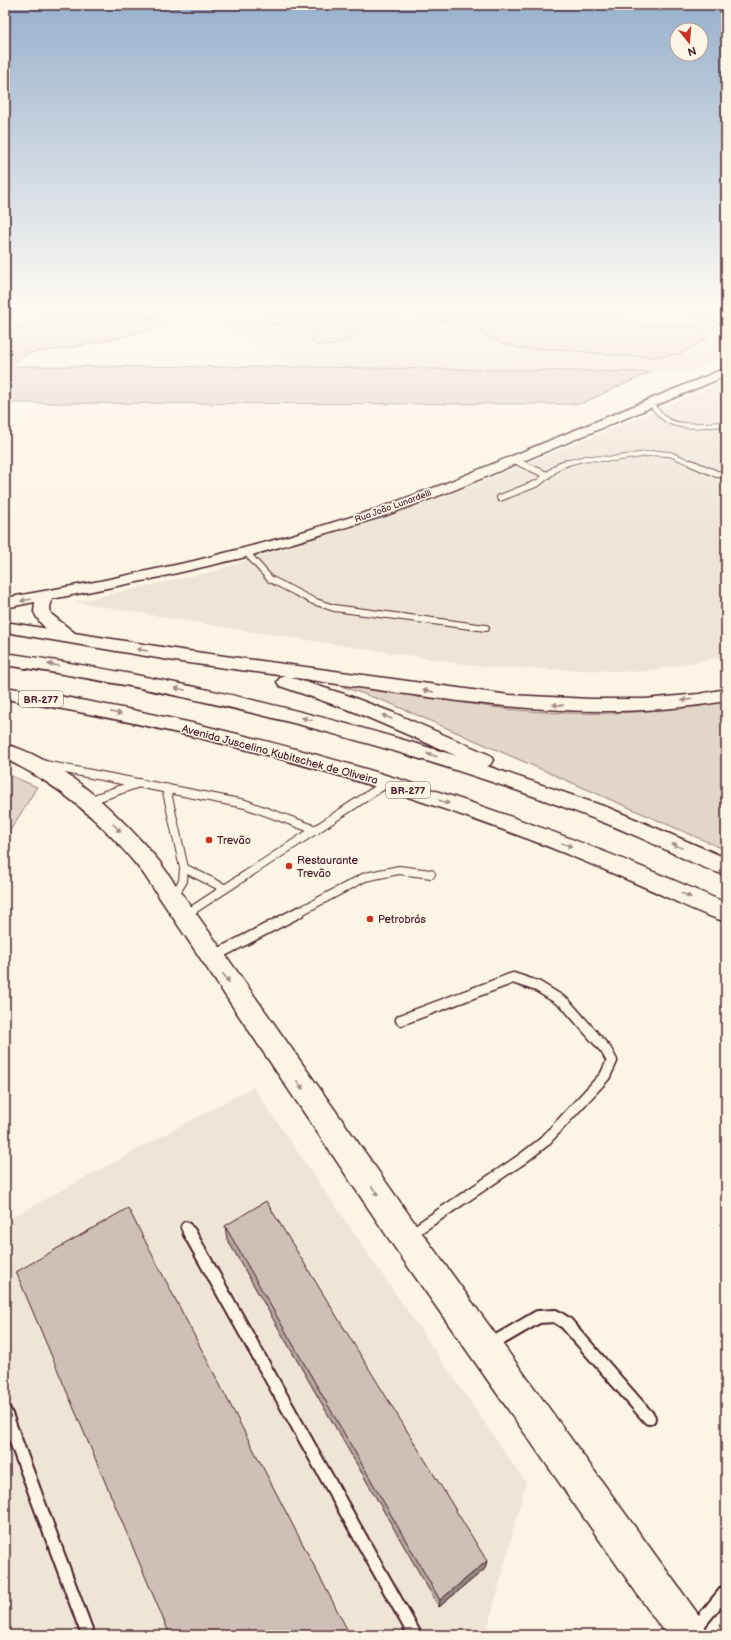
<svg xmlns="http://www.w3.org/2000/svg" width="731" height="1640" font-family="'Balsamiq Sans',sans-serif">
  <rect width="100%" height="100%" fill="#fcf5e5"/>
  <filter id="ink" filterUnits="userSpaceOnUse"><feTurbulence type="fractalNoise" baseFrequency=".025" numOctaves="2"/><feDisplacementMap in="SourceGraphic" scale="8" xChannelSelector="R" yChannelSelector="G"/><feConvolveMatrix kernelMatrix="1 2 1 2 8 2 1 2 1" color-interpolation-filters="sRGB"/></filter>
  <g filter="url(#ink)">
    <g fill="#eee5d7">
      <polygon points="192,308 726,308 726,357 687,372 300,367"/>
      <polygon points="726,381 726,656 641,672 484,667 247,631 75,602 215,571 448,495 617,427"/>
      <polygon points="253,1087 526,1483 486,1635 5,1635 5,1221"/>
    </g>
    <g fill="#e2d5ca" stroke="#967a7a">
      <path d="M355,308H571L641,325H680L701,327L706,339L679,354L650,357L610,355L561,349H525L504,344L467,326L399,310L389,320L367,326L337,345H316L310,339L321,328C317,326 313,323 309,323C294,321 279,330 265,321C281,308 310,314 330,313C338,313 347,311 355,309Z"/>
      <polygon points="96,312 152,317 166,320 154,328 123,337 71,348 27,353 7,366 300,367 651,372 580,404 5,403 5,335 42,316"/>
      <path d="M338,681C413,694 490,711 566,713C620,715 673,710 726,701V850L387,702L329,682Z"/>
      <polygon points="5,773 37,787 5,839"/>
    </g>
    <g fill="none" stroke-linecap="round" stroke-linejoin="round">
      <g stroke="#4a1f2b" stroke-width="6">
        <g id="service-far4">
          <polyline points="679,308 726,322"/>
          <path d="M650,403C655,409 661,417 668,421C684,429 709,424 726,424"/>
          <polyline points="514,460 523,464"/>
          <polyline points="563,464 586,458 612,459 655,453 670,454 693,464"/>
        </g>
      </g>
      <g stroke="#4a1f2b" stroke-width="8">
        <g id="service-far3">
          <polyline points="520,463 547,475"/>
          <polyline points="691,463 717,474 726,475"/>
          <polyline points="500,498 538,483 560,465 566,463"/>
          <polyline points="245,551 270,579 313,601 334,608 486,628"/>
        </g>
      </g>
      <g stroke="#4a1f2b" stroke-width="10">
        <g id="service-far2">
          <polyline points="45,765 245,804 316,830"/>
          <polyline points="166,788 184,868 183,881 173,897"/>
          <polyline points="88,801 139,783"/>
          <polyline points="184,868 224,888"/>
          <polyline points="188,913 387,783"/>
          <polyline points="297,913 365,877 399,870 431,874"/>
        </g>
      </g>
      <g stroke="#4a1f2b" stroke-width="13">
        <g id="service-far1">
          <polyline points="185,915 190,912"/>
          <polyline points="214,956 299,912"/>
          <polyline points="401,1020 513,978 537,986 565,1003 606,1050 612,1061 605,1076 544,1142 522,1159 412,1233"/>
          <polyline points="186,1227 189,1233"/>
        </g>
      </g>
      <g stroke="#4a1f2b" stroke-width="16">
        <g id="service">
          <polyline points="189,1232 415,1635"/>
          <polyline points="410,1234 413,1232"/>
          <polyline points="490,1345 538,1317 555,1316 566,1323 649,1418"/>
          <polyline points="5,1412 88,1635"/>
          <polyline points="690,1635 726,1591"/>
        </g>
      </g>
      <g stroke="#4a1f2b" stroke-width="3">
        <path id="tertiary" d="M726,368V376L454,490L384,516L246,557L147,580L52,599L50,608L51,614L76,634L78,638L76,642C60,645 40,626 34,612L35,602L5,608V598L100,581L194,561L282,538L374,510L444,484Z"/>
      </g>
      <g stroke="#4a1f2b" stroke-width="3">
        <path id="secondary" d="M5,744C65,761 120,815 159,861L417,1226L703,1621L708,1635H666L395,1248L143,873C105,825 61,785 5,759Z"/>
      </g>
      <g stroke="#4a1f2b" stroke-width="3">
        <g id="motorway">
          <path d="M5,622L181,650L509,695L591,699H645L699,694L726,689V701C580,727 434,697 289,677L344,694L394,713L490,755L493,760L490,765L487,766L609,808L726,858V875C697,867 670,851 643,839C607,823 570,809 533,796C361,736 186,691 5,665V653C159,675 309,710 457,756L355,712L280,686L277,682L280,678L286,676L181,662L5,632Z"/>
          <path d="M5,687C255,726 495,800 726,903V922C697,913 670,898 642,886C599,867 556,849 512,833C346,772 179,727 5,699Z"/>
        </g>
      </g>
      <use href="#service-far4" stroke="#fcf5e5" stroke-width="4.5"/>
      <use href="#service-far3" stroke="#fcf5e5" stroke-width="6"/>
      <use href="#service-far2" stroke="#fcf5e5" stroke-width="8"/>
      <use href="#service-far1" stroke="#fcf5e5" stroke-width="10"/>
      <use href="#service" stroke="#fcf5e5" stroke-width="12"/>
      <use href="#tertiary" fill="#fcf5e5" fill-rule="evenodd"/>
      <use href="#secondary" fill="#fcf5e5" fill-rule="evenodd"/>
      <use href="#motorway" fill="#fcf5e5" fill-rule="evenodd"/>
    </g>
    <polygon fill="#b2a59d" stroke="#4a1f2b" points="225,1226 485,1569 439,1607 227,1239"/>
    <polygon fill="#918680" stroke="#4a1f2b" points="487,1561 485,1569 439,1607 440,1600"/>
    <g fill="#cfc0b7" stroke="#4a1f2b">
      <polygon points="266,1201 487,1561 440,1600 225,1226"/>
      <polygon points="128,1208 350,1635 170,1635 16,1272"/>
    </g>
    <defs><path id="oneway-solid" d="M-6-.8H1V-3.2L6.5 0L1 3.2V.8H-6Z"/></defs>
    <g fill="#a38a88">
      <use href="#oneway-solid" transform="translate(26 600) rotate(170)"/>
      <use href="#oneway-solid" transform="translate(142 650) rotate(-171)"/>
      <use href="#oneway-solid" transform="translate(53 665) rotate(-172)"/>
      <use href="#oneway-solid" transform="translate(180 689) rotate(-168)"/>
      <use href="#oneway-solid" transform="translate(428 691) rotate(-172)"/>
      <use href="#oneway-solid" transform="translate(687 700) rotate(173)"/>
      <use href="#oneway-solid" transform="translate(558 705) rotate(-176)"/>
      <use href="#oneway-solid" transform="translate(116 713) rotate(11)"/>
      <use href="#oneway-solid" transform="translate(387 717) rotate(-157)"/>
      <use href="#oneway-solid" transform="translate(307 719) rotate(-165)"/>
      <use href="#oneway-solid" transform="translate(432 755) rotate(-162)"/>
      <use href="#oneway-solid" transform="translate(444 802) rotate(19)"/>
      <use href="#oneway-solid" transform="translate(117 828) rotate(46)"/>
      <use href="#oneway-solid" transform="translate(567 845) rotate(20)"/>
      <use href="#oneway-solid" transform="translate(677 846) rotate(-157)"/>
      <use href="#oneway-solid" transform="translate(686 895) rotate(24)"/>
      <use href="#oneway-solid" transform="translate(226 978) rotate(55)"/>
      <use href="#oneway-solid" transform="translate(300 1085) rotate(55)"/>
      <use href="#oneway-solid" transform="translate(375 1191) rotate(55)"/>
    </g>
  </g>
  <linearGradient id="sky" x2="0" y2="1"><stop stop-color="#98b1cd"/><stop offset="0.57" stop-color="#fefaf3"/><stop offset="1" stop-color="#fefaf3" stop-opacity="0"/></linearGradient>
  <rect width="731" height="538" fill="url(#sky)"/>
  <g fill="#c8321e" stroke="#fcf5e5" stroke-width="1.5">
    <circle cx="209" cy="840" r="4"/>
    <circle cx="289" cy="866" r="4"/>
    <circle cx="370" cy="919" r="4"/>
  </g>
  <g text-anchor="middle" stroke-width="3" stroke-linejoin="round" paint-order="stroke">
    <g font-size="9" fill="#4a1f2b" stroke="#fcf5e5">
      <text transform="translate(393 506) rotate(-20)" y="3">Rua João Lunardelli</text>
    </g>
    <g fill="#fcf5e5" stroke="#7f5f63" stroke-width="1">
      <rect x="19" y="691" width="44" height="16" rx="3"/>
      <rect x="386" y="782" width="44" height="16" rx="3"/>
    </g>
    <g font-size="10" font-weight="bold" fill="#4a1f2b">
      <text x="41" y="703">BR-277</text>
      <text x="408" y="794">BR-277</text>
    </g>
    <g font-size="11" fill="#4a1f2b" stroke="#fcf5e5">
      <text transform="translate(280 754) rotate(15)" y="4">Avenida Juscelino Kubitschek de Oliveira</text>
    </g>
    <g font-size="11" fill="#4a1f2b" stroke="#fcf5e5" text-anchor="start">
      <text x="217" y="844">Trevão</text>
      <text x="297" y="864">Restaurante<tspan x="297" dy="13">Trevão</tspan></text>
      <text x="378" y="923">Petrobrás</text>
    </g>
  </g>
  <rect width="731" height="1640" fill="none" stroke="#fcf5e5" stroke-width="20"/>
  <rect x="10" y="10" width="711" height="1620" fill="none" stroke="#4a1f2b" stroke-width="1.5" filter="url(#ink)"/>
  <g transform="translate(689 42) rotate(163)"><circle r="19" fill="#fcf5e5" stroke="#b59f9b"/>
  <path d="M0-3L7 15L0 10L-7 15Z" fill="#c8321e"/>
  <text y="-6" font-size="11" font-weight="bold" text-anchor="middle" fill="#4a1f2b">N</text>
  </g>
</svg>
